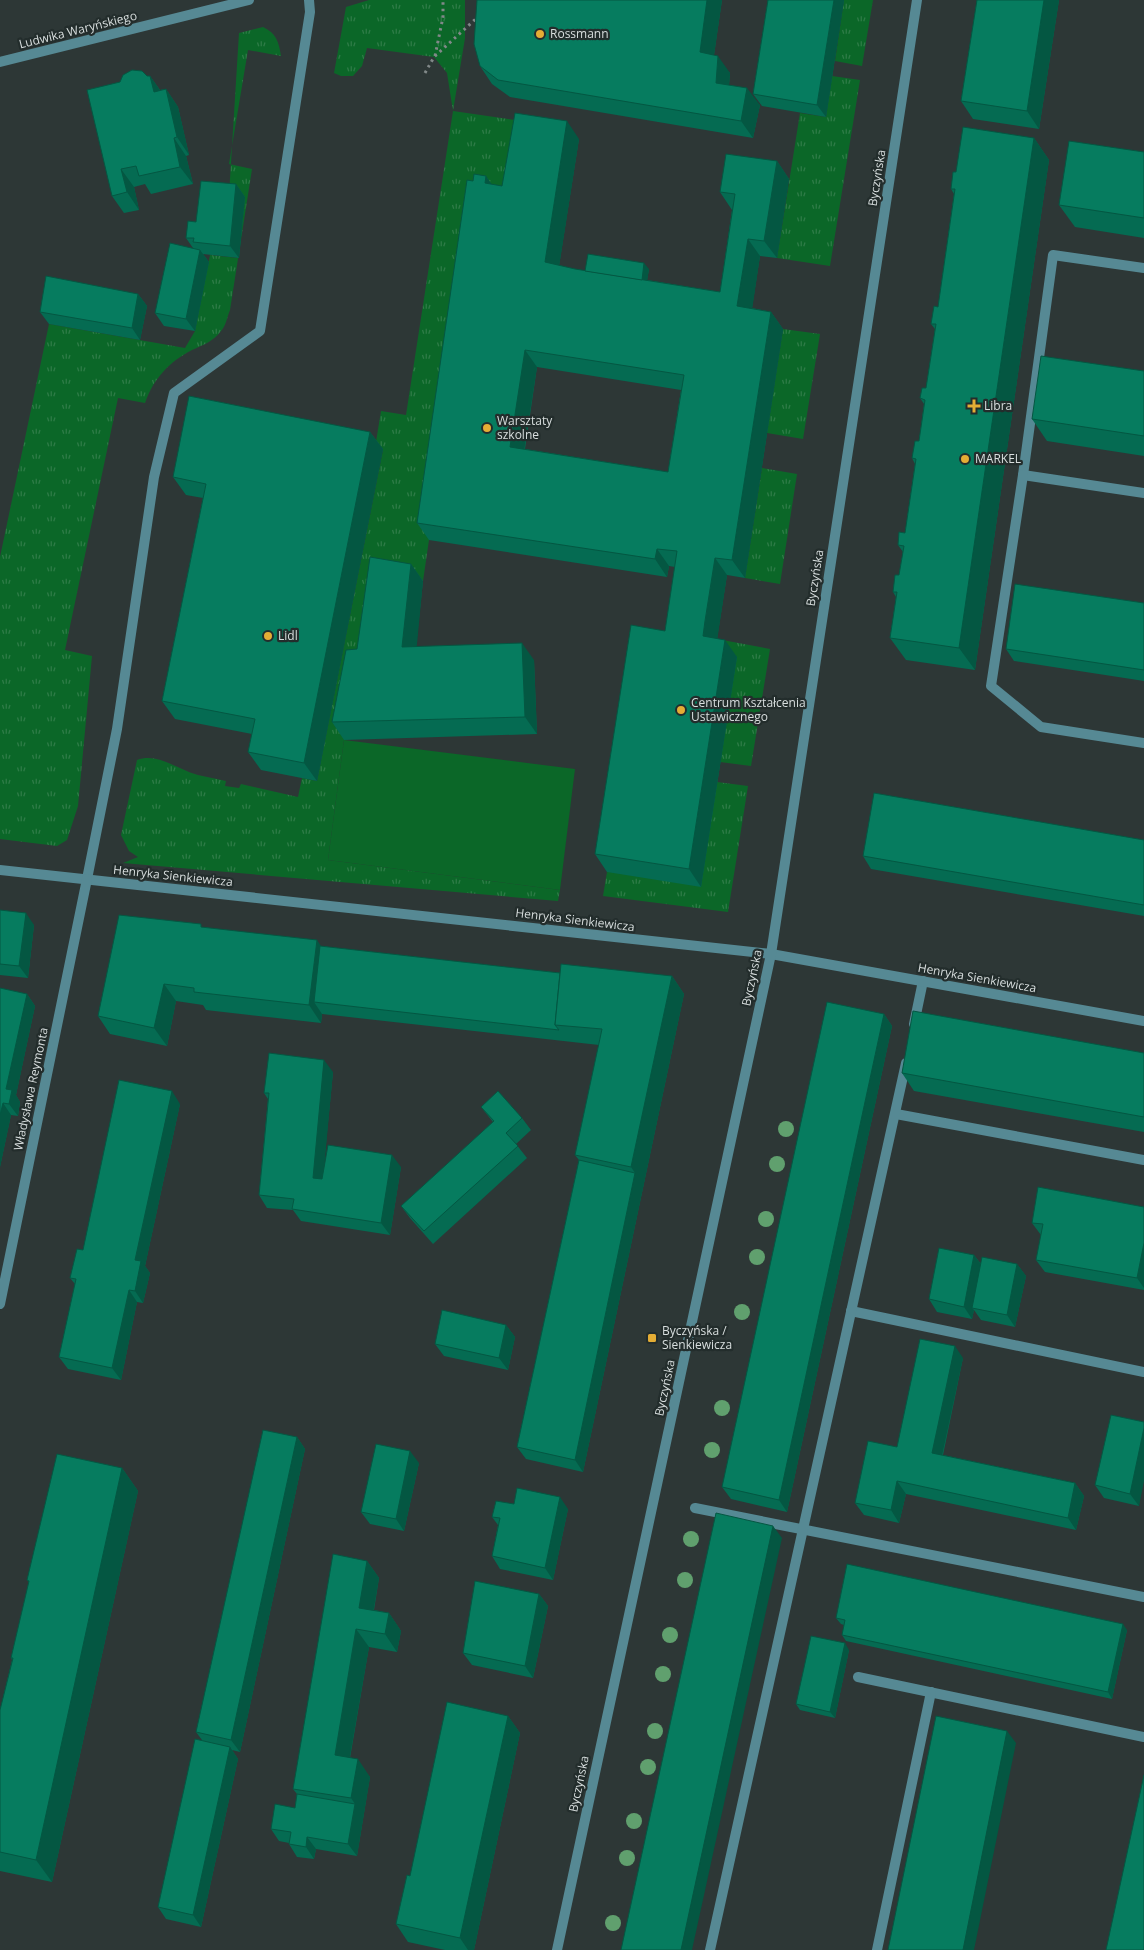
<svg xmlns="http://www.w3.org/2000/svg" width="1144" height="1950" font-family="'Open Sans',sans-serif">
  <defs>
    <pattern id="grass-tufts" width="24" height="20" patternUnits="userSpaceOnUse" patternTransform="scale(1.25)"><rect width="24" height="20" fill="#0b6728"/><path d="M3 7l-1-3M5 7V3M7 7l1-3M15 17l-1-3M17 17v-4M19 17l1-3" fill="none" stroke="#2e7c47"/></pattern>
  </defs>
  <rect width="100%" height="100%" fill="#2d3736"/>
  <g fill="url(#grass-tufts)">
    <path d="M369,0H465V38L453,111L522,121L429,540L423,581L383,575L344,740L328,860L560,890L558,901L123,863L138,857L129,851L121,835L137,760C158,752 178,770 198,775C207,777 217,779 226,781L225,786L239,788L241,784L298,797L302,778L317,781L383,450L375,448L381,411L406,415L453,111L447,73L434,57L367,48L362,66L353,76H341L334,73L346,7Z"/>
    <polygon points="844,0 873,0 862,66 835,61"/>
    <path d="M263,27C276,33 279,42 281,56L248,50L229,164L252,169L230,310C227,317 226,326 221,331C214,341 203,345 192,350C169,362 154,378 145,403L118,398L65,650L92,656L78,806L67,840L57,846L0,839V557L49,324L185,348L195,331L210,255L238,258L229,195L239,33Z"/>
    <polygon points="832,76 860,80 830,266 777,258 800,113 826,117"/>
    <polygon points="783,329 820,334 803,439 767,433"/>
    <polygon points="762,468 797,474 780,584 745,578"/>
    <polygon points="717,639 770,649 751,766 720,762"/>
    <polygon points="717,782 748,786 728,912 603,896 607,872"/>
  </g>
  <polygon fill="#0b6728" points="344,740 575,769 560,890 328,860"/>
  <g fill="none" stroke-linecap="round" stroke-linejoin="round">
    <g stroke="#818989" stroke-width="3" stroke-dasharray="2.5 4" stroke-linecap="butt">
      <polyline points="435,56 443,17 443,0"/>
      <polyline points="425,73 434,57 479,16"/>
    </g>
    <g stroke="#568994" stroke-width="10">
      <polyline points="87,879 117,729 154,477 174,393 260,331 310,12 309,0"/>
      <polyline points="914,1024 923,981"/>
      <polyline points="896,1114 1144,1160"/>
      <polyline points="851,1311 1144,1372"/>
      <polyline points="695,1508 1144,1597"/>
      <polyline points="858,1677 1144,1737"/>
      <polyline points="710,1950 906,1063"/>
      <polyline points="877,1950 931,1692"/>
    </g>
    <g stroke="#568994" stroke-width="10">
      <polyline points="1144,268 1053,255 1023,475 1144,493"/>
      <polyline points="1023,475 991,686 1041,727 1144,743"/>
      <polyline points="0,870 771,954 1144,1021"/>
      <polyline points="0,1304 87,879"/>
    </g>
    <g stroke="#568994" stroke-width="10">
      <polyline points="0,62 249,0"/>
      <polyline points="557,1950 771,954 917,0"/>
    </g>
  </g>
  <g fill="#60a06e">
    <circle cx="786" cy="1129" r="8"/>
    <circle cx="777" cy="1164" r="8"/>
    <circle cx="766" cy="1219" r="8"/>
    <circle cx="757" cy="1257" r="8"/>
    <circle cx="742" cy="1312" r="8"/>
    <circle cx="722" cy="1408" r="8"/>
    <circle cx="712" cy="1450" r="8"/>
    <circle cx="691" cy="1539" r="8"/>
    <circle cx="685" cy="1580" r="8"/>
    <circle cx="670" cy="1635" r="8"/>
    <circle cx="663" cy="1674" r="8"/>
    <circle cx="655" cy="1731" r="8"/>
    <circle cx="648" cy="1767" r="8"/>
    <circle cx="634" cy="1821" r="8"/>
    <circle cx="627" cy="1858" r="8"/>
    <circle cx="613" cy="1923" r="8"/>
  </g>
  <g fill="#056b52" fill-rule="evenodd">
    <polygon points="477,0 722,0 714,55 730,73 729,85 760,105 753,138 510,97 492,84 480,66"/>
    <polygon points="768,0 844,0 826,117 762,106 753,94"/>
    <polygon points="977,0 1059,0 1039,129 973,119 961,101"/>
    <polygon points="147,76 150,76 160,90 166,89 178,107 189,155 186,156 193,184 151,194 145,184 134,187 139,210 124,213 112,196"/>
    <polygon points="1034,138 1049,160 975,670 906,660 890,638 896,597 893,592 899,575 903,552 898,545 905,533 915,464 912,458 919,441 924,404 920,398 926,388 935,329 931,324 938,307 954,194 951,189 956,172"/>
    <path d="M579,139L559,266L575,269L585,271L649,269L647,280L720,292L732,210L720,192L777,161L789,179L777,258L760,256L752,308L771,312L783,329L745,578L727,575L717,639L737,657L701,887L607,872L595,854L665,631L675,567L669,566L667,577L429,540L417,523L473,181L486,176L492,185L502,186ZM537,367L681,390L668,472L525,449Z"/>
    <polygon points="1144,152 1144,238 1075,227 1059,205"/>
    <polygon points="236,184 245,197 239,258 203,254 209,262 195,331 164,326 155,313 193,248 186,238 196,222"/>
    <polygon points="138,294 147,306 140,340 49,324 40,312"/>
    <polygon points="1144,371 1144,456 1047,441 1032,419"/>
    <polygon points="370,432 383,449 317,781 261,770 248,752 252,734 175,719 162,701 203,498 186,495 173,477"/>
    <polygon points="411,564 423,581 416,647 534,660 537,734 344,740 332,722 357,649"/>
    <polygon points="1144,603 1144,681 1014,661 1006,649"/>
    <polygon points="1144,840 1144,916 871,869 863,856"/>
    <polygon points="0,910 34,925 28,978 0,975"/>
    <polygon points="204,927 320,946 560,973 672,976 684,994 583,1472 526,1459 517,1447 579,1160 575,1155 599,1045 322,1014 321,1023 206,1010 203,1005 176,1001 167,1046 110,1034 98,1016"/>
    <polygon points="0,988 27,994 35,1006 16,1095 20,1102 18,1116 11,1115 0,1167"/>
    <polygon points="884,1014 892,1026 787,1512 731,1499 722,1487"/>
    <polygon points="1144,1053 1144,1132 914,1091 902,1073"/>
    <polygon points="333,1072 323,1174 401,1167 390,1235 301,1221 293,1210 267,1208 259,1195 268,1099 264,1093"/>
    <polygon points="180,1104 145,1266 150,1273 143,1303 137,1302 121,1380 68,1369 59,1357 75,1284 70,1278 83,1250"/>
    <polygon points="481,1107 522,1118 531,1130 516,1144 527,1158 433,1244 410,1218 401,1206 493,1122"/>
    <polygon points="1144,1207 1144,1290 1045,1272 1036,1260 1041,1235 1032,1223"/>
    <polygon points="974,1255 981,1264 1017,1264 1026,1276 1015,1327 981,1320 974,1310 972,1319 937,1312 929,1299"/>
    <polygon points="506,1325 515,1337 508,1370 444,1356 435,1344"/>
    <polygon points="963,1358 943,1455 1075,1483 1084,1496 1076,1530 906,1494 899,1523 864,1515 855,1503"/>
    <polygon points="1144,1422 1139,1506 1104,1498 1095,1485"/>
    <polygon points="297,1437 305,1449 240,1752 232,1750 238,1759 201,1927 166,1919 158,1907 202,1740 196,1732"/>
    <polygon points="419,1463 404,1531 370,1524 361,1512"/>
    <polygon points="122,1468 138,1491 52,1882 0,1871 0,1710 12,1660 11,1658 29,1582 27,1580"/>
    <polygon points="514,1504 568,1509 553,1580 500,1569 492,1556 498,1525 492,1517"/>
    <polygon points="367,1561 379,1578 374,1610 389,1613 401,1631 397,1652 369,1647 350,1758 370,1777 357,1856 316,1849 314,1859 297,1857 289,1844 289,1843 279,1841 271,1829 295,1808 297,1794 293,1789"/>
    <polygon points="539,1594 548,1606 533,1678 472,1665 463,1653"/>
    <polygon points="836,1618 1127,1630 1112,1699 846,1641 842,1635 844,1625 841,1624"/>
    <polygon points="849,1650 835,1718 800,1710 796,1704"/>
    <polygon points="508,1716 520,1733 474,1950 445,1950 408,1942 396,1924 410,1876"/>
  </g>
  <g fill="#045742">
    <polygon points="707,0 722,0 712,69 700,52"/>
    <polygon points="834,0 844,0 826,117 817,105"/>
    <polygon points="1044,0 1059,0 1039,129 1027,111"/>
    <polygon points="718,56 730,73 728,101 716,83"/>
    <polygon points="150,76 162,93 154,92"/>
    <polygon points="747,88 760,105 753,138 741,121"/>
    <polygon points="166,89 178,107 189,155 177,137"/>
    <polygon points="567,121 579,139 557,280 545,262"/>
    <polygon points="174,138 186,156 193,184 180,167"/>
    <polygon points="1034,138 1049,160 975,670 959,648"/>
    <polygon points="777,161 789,179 777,258 764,241"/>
    <polygon points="121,169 134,187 139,210 127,192"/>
    <polygon points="486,176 498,194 485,183"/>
    <polygon points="236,184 245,197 239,258 230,246"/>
    <polygon points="748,239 760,256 750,324 737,306"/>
    <polygon points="200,250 209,262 195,331 186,319"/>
    <polygon points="644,263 649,269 645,296 640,290"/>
    <polygon points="138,294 147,306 140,340 132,328"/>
    <polygon points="771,312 783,329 745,578 732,560"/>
    <polygon points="525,350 537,367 522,464 510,447"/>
    <polygon points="370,432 383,449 317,781 304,763"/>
    <polygon points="657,549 669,566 667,577 655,559"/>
    <polygon points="715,558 727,575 715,654 703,636"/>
    <polygon points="411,564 423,581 415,665 402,647"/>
    <polygon points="725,640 737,657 701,887 689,869"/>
    <polygon points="522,643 534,660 537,734 525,717"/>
    <polygon points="26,913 34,925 28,978 19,966"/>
    <polygon points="317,940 329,958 314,1002 322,1014 321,1023 309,1005"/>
    <polygon points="672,976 684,994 583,1472 575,1460 635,1173 631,1167"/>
    <polygon points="164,984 176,1001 167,1046 154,1028"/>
    <polygon points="27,994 35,1006 16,1095 20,1102 18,1116 9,1104 6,1089"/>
    <polygon points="884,1014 892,1026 787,1512 779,1500"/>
    <polygon points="324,1060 333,1072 322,1190 313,1178"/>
    <polygon points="172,1091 180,1104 145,1266 150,1273 143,1303 135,1291 135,1260"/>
    <polygon points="3,1103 11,1115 0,1167 0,1115"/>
    <polygon points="392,1155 401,1167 390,1235 381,1223"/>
    <polygon points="1144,1243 1144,1288 1137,1278"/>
    <polygon points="974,1255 983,1267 972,1308 974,1310 972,1319 964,1307"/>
    <polygon points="1017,1264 1026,1276 1015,1327 1007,1315"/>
    <polygon points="129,1290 137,1302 121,1380 112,1368"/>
    <polygon points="506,1325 515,1337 508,1370 499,1358"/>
    <polygon points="955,1346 963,1358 940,1465 932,1453"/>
    <polygon points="1144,1428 1144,1481 1139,1506 1130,1494"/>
    <polygon points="297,1437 305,1449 240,1752 231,1740"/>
    <polygon points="410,1451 419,1463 404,1531 396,1519"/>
    <polygon points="122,1468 138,1491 52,1882 36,1860"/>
    <polygon points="897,1481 906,1494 899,1523 891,1510"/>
    <polygon points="1075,1483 1084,1496 1076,1530 1068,1518"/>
    <polygon points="560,1497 568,1509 553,1580 545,1568"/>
    <polygon points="773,1526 782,1538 692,1950 681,1950"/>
    <polygon points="367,1561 379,1578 371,1625 359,1608"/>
    <polygon points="539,1594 548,1606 533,1678 525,1666"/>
    <polygon points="389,1613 401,1631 397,1652 385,1634"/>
    <polygon points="1123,1624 1127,1630 1112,1699 1108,1692"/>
    <polygon points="356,1629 369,1647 347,1773 335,1755"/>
    <polygon points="845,1643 849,1650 835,1718 830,1712"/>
    <polygon points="508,1716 520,1733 474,1950 468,1950 460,1938"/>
    <polygon points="1007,1731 1016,1743 974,1950 963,1950"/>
    <polygon points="230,1747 238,1759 201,1927 193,1915"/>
    <polygon points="358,1759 370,1777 357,1856 348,1844 355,1804 351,1798"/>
    <polygon points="307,1837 316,1849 314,1859 306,1847"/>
  </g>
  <g fill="#067c5f" stroke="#045742" fill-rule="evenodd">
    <polygon points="477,0 707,0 700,52 718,56 716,83 747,88 741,121 498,80 480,66 474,44"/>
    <polygon points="768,0 834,0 817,105 753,94"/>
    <polygon points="977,0 1044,0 1027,111 961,101"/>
    <polygon points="132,70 142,71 147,76 150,76 154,92 166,89 177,137 174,138 180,167 139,176 136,166 121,169 127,192 112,196 87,90 120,82 123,75"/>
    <path d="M515,113L567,121L545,262L575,269L720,292L735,194L720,192L726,154L777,161L764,241L748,239L737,306L771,312L732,560L715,558L705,621L703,636L725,640L689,869L595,854L631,625L665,631L677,551L657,549L655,559L417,523L467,180L473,181L474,174L486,176L485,183L502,186ZM525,350L684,375L668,472L510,447Z"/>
    <polygon points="963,127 1034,138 959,648 890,638 897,592 893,592 895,575 899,575 904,546 898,545 899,532 905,533 916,459 912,458 915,441 919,441 925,400 920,398 922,388 926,388 936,324 931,324 934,306 938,307 955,189 951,189 953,172 956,172"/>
    <polygon points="1069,141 1144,152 1144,218 1059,205"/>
    <polygon points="201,181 236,184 230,246 193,242 194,238 186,238 188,221 196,222"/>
    <polygon points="170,243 200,250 186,319 155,313"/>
    <polygon points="588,254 644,263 642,280 585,271"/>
    <polygon points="46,276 138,294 132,328 40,312"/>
    <polygon points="1041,356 1144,371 1144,436 1032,419"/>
    <polygon points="189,396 370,432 304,763 248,752 255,719 162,701 206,484 173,477"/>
    <polygon points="370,557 411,564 402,647 522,643 525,717 332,722 346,650 357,649"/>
    <polygon points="1015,584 1144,603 1144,670 1006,649"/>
    <polygon points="874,793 1144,840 1144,905 863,856"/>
    <polygon points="0,910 26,913 19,966 0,964"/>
    <polygon points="119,915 201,924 201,927 317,940 309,1005 194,992 194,988 164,984 154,1028 98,1016"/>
    <polygon points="320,946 560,973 555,1025 559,1030 314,1002"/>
    <polygon points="561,964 672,976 631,1167 575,1155 602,1029 555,1025"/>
    <polygon points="0,988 27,994 6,1089 12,1090 9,1104 3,1103 0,1115"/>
    <polygon points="827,1002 884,1014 779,1500 722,1487"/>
    <polygon points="913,1011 1144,1053 1144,1117 902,1073"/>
    <polygon points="269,1053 324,1060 313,1178 322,1179 328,1145 392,1155 381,1223 292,1209 294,1199 259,1195 269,1093 264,1093"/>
    <polygon points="119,1080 172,1091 135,1260 141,1261 135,1291 129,1290 112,1368 59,1357 76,1279 70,1278 77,1249 83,1250"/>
    <polygon points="498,1091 522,1118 506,1133 518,1146 424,1231 401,1206 494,1121 481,1107"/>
    <polygon points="579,1160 635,1173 575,1460 517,1447"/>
    <polygon points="1038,1187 1144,1207 1144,1243 1137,1278 1036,1260 1043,1224 1032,1223"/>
    <polygon points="939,1248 974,1255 964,1307 929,1299"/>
    <polygon points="982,1257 1017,1264 1007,1315 972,1308"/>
    <polygon points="442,1310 506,1325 499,1358 435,1344"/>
    <polygon points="920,1339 955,1346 932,1453 1075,1483 1068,1518 897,1481 891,1510 855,1503 868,1441 897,1447"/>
    <polygon points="1111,1415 1144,1422 1144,1428 1130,1494 1095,1485"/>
    <polygon points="263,1430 297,1437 231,1740 196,1732"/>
    <polygon points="376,1444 410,1451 396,1519 361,1512"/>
    <polygon points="57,1454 122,1468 36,1860 0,1852 0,1710 13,1658 11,1658 29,1581 27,1580"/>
    <polygon points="517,1488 560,1497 545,1568 492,1556 500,1518 492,1517 496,1501 514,1504"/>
    <polygon points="716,1513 773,1526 681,1950 621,1950"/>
    <polygon points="333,1554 367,1561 359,1608 389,1613 385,1634 356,1629 335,1755 358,1759 351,1798 293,1789"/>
    <polygon points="847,1564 1123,1624 1108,1692 842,1635 845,1620 836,1618"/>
    <polygon points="475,1581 539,1594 525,1666 463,1653"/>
    <polygon points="811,1636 845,1643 830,1712 796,1704"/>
    <polygon points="447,1702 508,1716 460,1938 396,1924 407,1875 410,1876"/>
    <polygon points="936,1716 1007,1731 963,1950 888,1950"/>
    <polygon points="195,1739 230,1747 193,1915 158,1907"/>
    <polygon points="1144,1775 1144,1950 1106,1950"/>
    <polygon points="297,1794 355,1804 348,1844 307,1837 306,1847 289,1844 291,1832 271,1829 275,1804 295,1808"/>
  </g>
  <g fill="#e4ad35" stroke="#232d2c" stroke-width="2">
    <circle cx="540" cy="34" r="5"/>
    <path d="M971.5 398.5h5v5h5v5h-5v5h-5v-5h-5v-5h5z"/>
    <circle cx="487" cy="428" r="5"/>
    <circle cx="965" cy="459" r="5"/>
    <circle cx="268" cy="636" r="5"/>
    <circle cx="681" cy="710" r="5"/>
    <rect x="647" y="1333" width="10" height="10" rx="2.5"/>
  </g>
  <g text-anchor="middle" stroke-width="4.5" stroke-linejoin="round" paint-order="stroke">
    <g font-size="12" fill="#d8dede" stroke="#232d2c">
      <text transform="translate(78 30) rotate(-14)" y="4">Ludwika Waryńskiego</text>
      <text transform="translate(877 178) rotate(-81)" y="4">Byczyńska</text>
      <text transform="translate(815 578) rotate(-81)" y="4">Byczyńska</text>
      <text transform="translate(173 876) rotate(6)" y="4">Henryka Sienkiewicza</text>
      <text transform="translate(575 920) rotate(7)" y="4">Henryka Sienkiewicza</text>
      <text transform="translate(752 978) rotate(-78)" y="4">Byczyńska</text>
      <text transform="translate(977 978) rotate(10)" y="4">Henryka Sienkiewicza</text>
      <text transform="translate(31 1089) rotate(-78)" y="4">Władysława Reymonta</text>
      <text transform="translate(665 1388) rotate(-78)" y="4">Byczyńska</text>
      <text transform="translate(579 1784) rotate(-78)" y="4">Byczyńska</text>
    </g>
    <g font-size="12" fill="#d8dede" stroke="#232d2c" text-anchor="start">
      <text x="550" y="38">Rossmann</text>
      <text x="984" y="410">Libra</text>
      <text x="497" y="425">Warsztaty<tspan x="497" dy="14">szkolne</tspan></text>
      <text x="975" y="463">MARKEL</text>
      <text x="278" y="640">Lidl</text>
      <text x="691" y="707">Centrum Kształcenia<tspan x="691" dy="14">Ustawicznego</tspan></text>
      <text x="662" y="1335">Byczyńska /<tspan x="662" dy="14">Sienkiewicza</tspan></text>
    </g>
  </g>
</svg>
